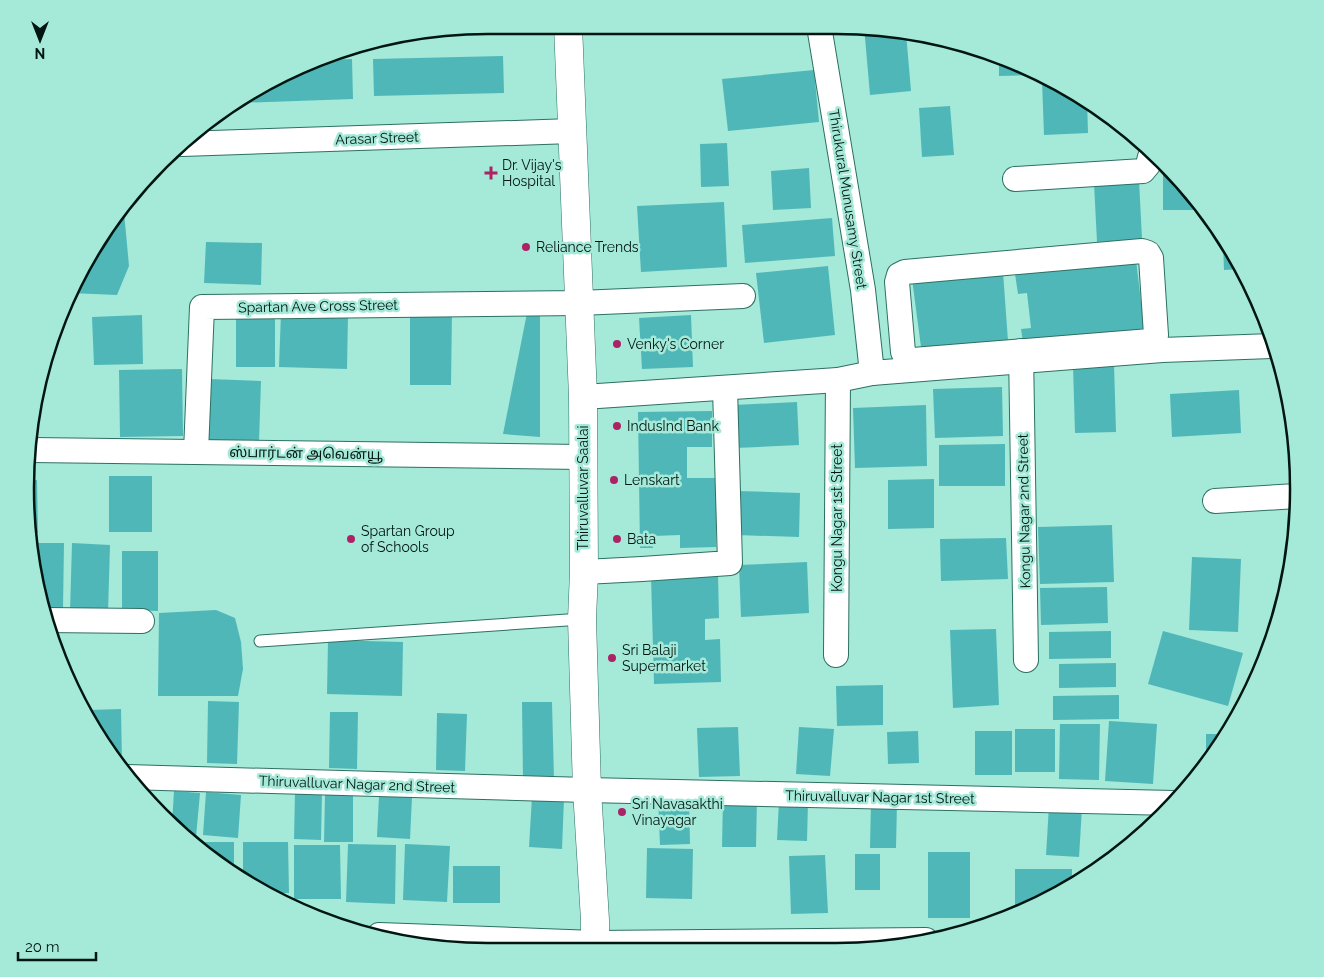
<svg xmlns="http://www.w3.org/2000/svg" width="1324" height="977" font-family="Raleway,'Noto Sans Tamil',sans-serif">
  <rect width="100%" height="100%" fill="#a5e9d8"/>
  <g fill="#50b7b9">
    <polygon points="489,25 524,25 524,33 476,33 476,27"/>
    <polygon points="864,26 906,33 911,91 870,95"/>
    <polygon points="503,56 504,93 374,96 373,59"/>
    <polygon points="352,59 353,99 237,103 257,87 323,60"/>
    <polygon points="999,61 1031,75 999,76"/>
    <polygon points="814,70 819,122 728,131 722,79"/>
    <polygon points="1042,80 1087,100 1088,133 1044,135"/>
    <polygon points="950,106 954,155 922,157 919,108"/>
    <polygon points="727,143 729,186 701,187 700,144"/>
    <polygon points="809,168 811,208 773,210 771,171"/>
    <polygon points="1163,169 1203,207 1206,210 1163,210"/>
    <polygon points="1139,180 1142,239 1097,242 1094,183"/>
    <polygon points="724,202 727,267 641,272 637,206"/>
    <polygon points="124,212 129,266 117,295 70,293 73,283"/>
    <polygon points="832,218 835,256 745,263 742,225"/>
    <polygon points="206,242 262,243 261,285 204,283"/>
    <polygon points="1223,244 1226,244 1242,269 1224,270"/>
    <polygon points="1136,260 1145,335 1024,349 1021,329 1031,328 1027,293 1018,294 1015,274"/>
    <polygon points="828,266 835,335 764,343 756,273"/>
    <polygon points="1003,272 1008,341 921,347 912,279"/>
    <polygon points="528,308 540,309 540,437 503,434"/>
    <rect x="236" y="310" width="39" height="57"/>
    <polygon points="410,310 452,310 451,385 410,385"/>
    <polygon points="281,313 348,315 347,369 279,367"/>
    <polygon points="142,315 143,364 94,365 92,317"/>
    <polygon points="691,315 693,367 642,369 639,318"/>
    <polygon points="1114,364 1116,432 1075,433 1073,365"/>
    <polygon points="182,369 183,436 120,437 119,370"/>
    <polygon points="209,379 261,381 259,442 207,441"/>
    <polygon points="1002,387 1003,436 935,438 933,389"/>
    <polygon points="1239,390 1241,433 1172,437 1170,394"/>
    <polygon points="797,402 799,445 736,448 734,405"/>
    <polygon points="926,405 927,466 855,468 853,408"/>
    <polygon points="712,411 712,447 687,447 687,478 716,478 716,547 680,548 680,535 653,536 653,548 640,548 638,412"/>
    <polygon points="1005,444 1005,486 939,486 939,445"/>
    <rect x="109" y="476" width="43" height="56"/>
    <polygon points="934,479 934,528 888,529 888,480"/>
    <polygon points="37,480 38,533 29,533 26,519 29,481"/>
    <polygon points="737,491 800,493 799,537 736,535"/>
    <polygon points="1112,525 1114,582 1040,584 1038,527"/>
    <polygon points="1006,538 1008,579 941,581 940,539"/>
    <polygon points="31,543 64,543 63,609 44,609"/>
    <polygon points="72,543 110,545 108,613 70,612"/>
    <polygon points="122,551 158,551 158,611 122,610"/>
    <polygon points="1192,557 1241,559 1238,632 1189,630"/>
    <polygon points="807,562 809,613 741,617 739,565"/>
    <polygon points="718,575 719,618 705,619 705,640 720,639 721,682 654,684 651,576"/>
    <polygon points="1107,587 1108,623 1041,625 1040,588"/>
    <polygon points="216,610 235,618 241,642 243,669 238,696 158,696 159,613"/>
    <polygon points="996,629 999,705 953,708 950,630"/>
    <polygon points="1111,631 1111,658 1049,659 1049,632"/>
    <polygon points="1163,631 1243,653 1228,706 1148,684"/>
    <polygon points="328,640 403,642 402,696 327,694"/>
    <polygon points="1116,663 1116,687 1059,688 1059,664"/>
    <polygon points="883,685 883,725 837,726 836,686"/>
    <polygon points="1119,695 1119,719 1053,720 1053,696"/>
    <polygon points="208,701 239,702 237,764 207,763"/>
    <polygon points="522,702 552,702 554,779 523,779"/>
    <polygon points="121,709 122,764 117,764 88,710"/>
    <polygon points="330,712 358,712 357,769 329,768"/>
    <polygon points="437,713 467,714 465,771 436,770"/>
    <polygon points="1109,721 1157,724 1153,784 1105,781"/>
    <polygon points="1060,724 1100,724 1099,780 1059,779"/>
    <polygon points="738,727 740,776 699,777 697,728"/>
    <polygon points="799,727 834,729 830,776 796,774"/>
    <rect x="1015" y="729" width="40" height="43"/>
    <polygon points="918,731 919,763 888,764 887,732"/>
    <rect x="975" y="731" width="37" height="44"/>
    <polygon points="1206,734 1227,734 1206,763"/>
    <polygon points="174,791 200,793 196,837 182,836 172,825"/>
    <polygon points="206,792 241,795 238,838 203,835"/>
    <polygon points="295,792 322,793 321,840 294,839"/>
    <polygon points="325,794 353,794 353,842 324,842"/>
    <polygon points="379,796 412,797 410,839 377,837"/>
    <polygon points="532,797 564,798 562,849 529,847"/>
    <polygon points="658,797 689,797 690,844 660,845"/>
    <polygon points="723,798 757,798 756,847 722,847"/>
    <polygon points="871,800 897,801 896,848 870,848"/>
    <polygon points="779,801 808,802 807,841 777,840"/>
    <polygon points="1049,806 1082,808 1079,857 1046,855"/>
    <polygon points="192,842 234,842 234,874 192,844"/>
    <polygon points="243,842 288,842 289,893 263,893 257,890 243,880"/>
    <polygon points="348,844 396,845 395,904 346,902"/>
    <polygon points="405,844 450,846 447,902 403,900"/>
    <polygon points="294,845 340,845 341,899 294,899"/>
    <polygon points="647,848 693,849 692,899 646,898"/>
    <rect x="928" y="852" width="42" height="66"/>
    <rect x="855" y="854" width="25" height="36"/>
    <polygon points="825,855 828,913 791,914 789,856"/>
    <rect x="453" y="866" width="47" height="37"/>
    <polygon points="1015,869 1072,869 1072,883 1015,915"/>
  </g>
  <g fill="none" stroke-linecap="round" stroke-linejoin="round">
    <g stroke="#2d7062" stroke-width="13">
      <polyline id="service" points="260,641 582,619"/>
    </g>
    <g stroke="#2d7062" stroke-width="26">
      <g id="minor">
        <polyline points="819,26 863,290 872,373"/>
        <polyline points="182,144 572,131"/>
        <polyline points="1015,179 1143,171 1148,165 1150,157"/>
        <polygon points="1142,251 1148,253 1151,258 1156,335 1155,339 1150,341 913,360 906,358 903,352 897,282 899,275 905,272"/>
        <polyline points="1021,351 1026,660"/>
        <polyline points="583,397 838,380 872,373 1162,350 1275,346"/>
        <polyline points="31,450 582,457"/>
        <polyline points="196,452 202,307 579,303 743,296"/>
        <polyline points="1215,501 1297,496"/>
        <polyline points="584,572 642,569 730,563 725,388"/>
        <polyline points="46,620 142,621"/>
        <polyline points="836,655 838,380"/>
        <polyline points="127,777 587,790 1174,803"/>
        <polyline points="379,935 595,943 926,940"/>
      </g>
    </g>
    <g stroke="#2d7062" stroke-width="29">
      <polyline id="tertiary" points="568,25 583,397 584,572 582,619 587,790 595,920 595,950"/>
    </g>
    <use href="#service" stroke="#fff" stroke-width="11"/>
    <use href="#minor" stroke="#fff" stroke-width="24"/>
    <use href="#tertiary" stroke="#fff" stroke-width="28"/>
  </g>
  <g fill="#ac2365" stroke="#a5e9d8" stroke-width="2">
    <path d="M488.5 165.5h5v5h5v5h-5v5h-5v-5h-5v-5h5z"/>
    <circle cx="526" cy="247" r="5"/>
    <circle cx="617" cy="344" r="5"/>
    <circle cx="617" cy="426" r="5"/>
    <circle cx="614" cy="480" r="5"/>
    <circle cx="351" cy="539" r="5"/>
    <circle cx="617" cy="539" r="5"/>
    <circle cx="612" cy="658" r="5"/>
    <circle cx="622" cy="812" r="5"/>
  </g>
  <g text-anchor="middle" stroke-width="5" stroke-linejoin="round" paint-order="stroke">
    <g font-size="14" fill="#001611" stroke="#a5e9d8">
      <text transform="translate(377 138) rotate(-2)" y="5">Arasar Street</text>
      <text transform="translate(848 199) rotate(81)" y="5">Thirukural Munusamy Street</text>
      <text transform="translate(318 306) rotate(-1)" y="5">Spartan Ave Cross Street</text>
      <text transform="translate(306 453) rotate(1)" y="5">ஸ்பார்டன் அவென்யூ</text>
      <text transform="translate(583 488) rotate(-90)" y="5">Thiruvalluvar Saalai</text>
      <text transform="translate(1024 511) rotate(-91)" y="5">Kongu Nagar 2nd Street</text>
      <text transform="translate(837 518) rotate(-90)" y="5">Kongu Nagar 1st Street</text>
      <text transform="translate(357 784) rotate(2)" y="5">Thiruvalluvar Nagar 2nd Street</text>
      <text transform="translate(880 797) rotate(1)" y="5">Thiruvalluvar Nagar 1st Street</text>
    </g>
    <g font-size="14" fill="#001611" stroke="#a5e9d8" text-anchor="start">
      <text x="502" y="170">Dr. Vijay's<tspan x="502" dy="16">Hospital</tspan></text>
      <text x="536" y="252">Reliance Trends</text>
      <text x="627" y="349">Venky's Corner</text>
      <text x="627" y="431">IndusInd Bank</text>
      <text x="624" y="485">Lenskart</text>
      <text x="361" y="536">Spartan Group<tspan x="361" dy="16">of Schools</tspan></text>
      <text x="627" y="544">Bata</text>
      <text x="622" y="655">Sri Balaji<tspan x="622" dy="16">Supermarket</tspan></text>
      <text x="632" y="809">Sri Navasakthi<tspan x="632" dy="16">Vinayagar</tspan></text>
    </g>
  </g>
  <path d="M0 0H1324V977H0ZM488 34H836A454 454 0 0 1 1290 488V489A454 454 0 0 1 836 943H488A454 454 0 0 1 34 489V488A454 454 0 0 1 488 34Z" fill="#a5e9d8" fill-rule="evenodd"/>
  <path fill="none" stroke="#001611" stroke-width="2.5" d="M488 34H836A454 454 0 0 1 1290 488V489A454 454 0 0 1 836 943H488A454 454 0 0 1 34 489V488A454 454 0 0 1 488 34Z"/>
  <g transform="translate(40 40) rotate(180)" stroke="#a5e9d8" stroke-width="4" paint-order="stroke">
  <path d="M0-4L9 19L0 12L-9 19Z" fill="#001611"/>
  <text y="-8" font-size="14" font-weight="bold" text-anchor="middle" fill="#001611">N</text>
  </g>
  <path d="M18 952v8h78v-8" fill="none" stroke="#001611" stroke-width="2.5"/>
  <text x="25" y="952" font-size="15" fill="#001611" stroke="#a5e9d8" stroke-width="4" paint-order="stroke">20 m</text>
</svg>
